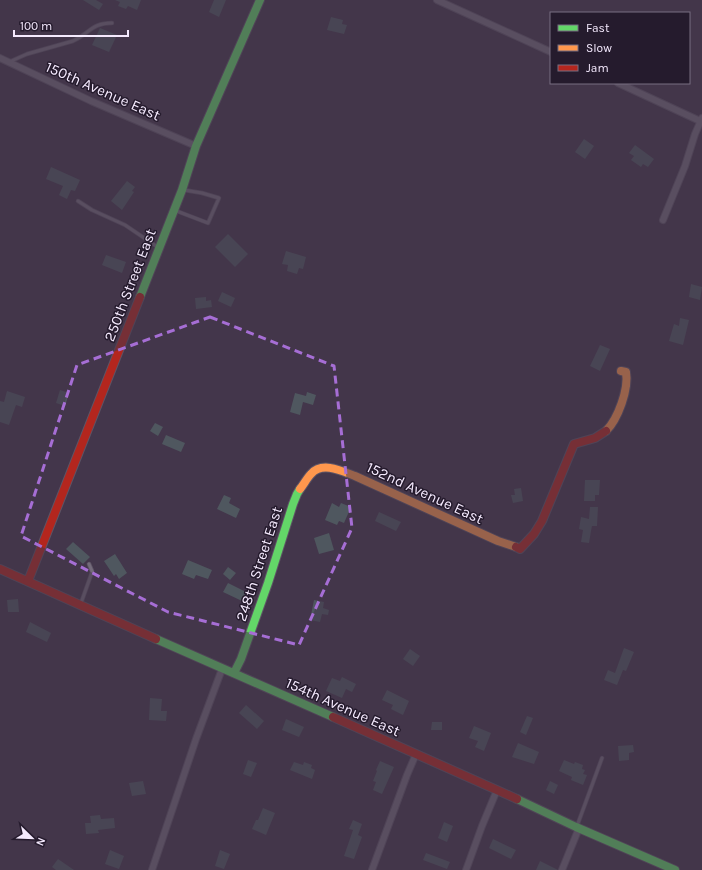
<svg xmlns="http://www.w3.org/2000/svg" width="702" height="870" font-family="Karla,sans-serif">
  <rect width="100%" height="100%" fill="#43364b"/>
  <g fill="#4f575f">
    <polygon points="83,0 96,0 103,4 99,10"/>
    <polygon points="115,0 141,0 137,10 128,6 126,9 118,6 120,2"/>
    <polygon points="214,0 226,0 219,17 209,12"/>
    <polygon points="331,17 343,20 342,24 347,25 344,34 327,30"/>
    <polygon points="100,28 117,35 109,52 92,45"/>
    <polygon points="584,139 594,146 585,159 575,152"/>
    <polygon points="635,145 654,159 648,167 643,164 641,167 631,160 634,156 629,153"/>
    <polygon points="51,167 80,180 75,191 71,190 67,199 59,195 63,186 46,179"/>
    <polygon points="127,181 135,187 132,191 134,192 122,210 111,201"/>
    <polygon points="228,234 248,254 235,267 215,247"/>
    <polygon points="286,251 306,257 303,269 299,268 297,274 287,271 288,265 282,264"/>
    <polygon points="106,255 126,262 122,273 102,265"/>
    <polygon points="691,284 702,287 700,300 689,297"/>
    <polygon points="222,292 235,298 231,307 218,301"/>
    <polygon points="206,297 206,301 211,300 212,307 196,309 195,298"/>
    <polygon points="680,318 689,320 683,345 669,341 674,324 679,326"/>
    <polygon points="600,345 610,349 600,371 590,366"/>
    <polygon points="60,390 69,393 65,406 56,403"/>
    <polygon points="7,391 25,397 22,407 16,405 9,425 0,422 0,401 4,402"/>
    <polygon points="307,392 316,395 313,405 303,402 300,415 290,412 295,393 306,396"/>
    <polygon points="155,423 163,427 158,436 150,431"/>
    <polygon points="166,435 185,443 181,452 162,444"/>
    <polygon points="585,480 600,480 599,495 595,495 595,501 584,501"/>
    <polygon points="521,488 523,501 513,503 511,495 515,495 514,489"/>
    <polygon points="224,495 231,498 229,503 240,509 236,518 217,509"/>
    <polygon points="332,503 339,507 341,503 351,507 344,523 339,521 337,525 325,520"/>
    <polygon points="590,507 598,507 597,526 592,526 591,531 589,543 581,542 583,530 579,529 581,517 589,519"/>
    <polygon points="379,512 401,522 396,531 375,521"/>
    <polygon points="329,533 334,550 319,554 314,538"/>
    <polygon points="73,542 90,557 83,564 66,549"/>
    <polygon points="115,554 127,573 119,579 116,574 114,576 104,561"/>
    <polygon points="188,560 212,570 208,579 196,575 194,579 182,574"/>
    <polygon points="228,567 236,573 230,580 223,574"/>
    <polygon points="228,583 246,592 242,601 223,592"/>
    <polygon points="18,599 19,612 8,612 7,600"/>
    <polygon points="314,600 324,602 323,608 329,610 328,615 322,614 320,622 310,620"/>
    <polygon points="30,622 51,633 47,642 26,632"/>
    <polygon points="624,648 634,652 626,671 623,670 617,685 604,680 608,670 615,673"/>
    <polygon points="410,649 420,656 413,666 403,659"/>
    <polygon points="342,677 356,684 352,692 346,689 342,698 326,691 332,678 340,681"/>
    <polygon points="387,690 409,701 403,715 391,709 393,705 382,700"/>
    <polygon points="150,698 162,699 161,711 167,711 166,721 149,720"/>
    <polygon points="246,705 264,721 257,729 239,713"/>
    <polygon points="527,716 533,718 526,735 520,732"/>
    <polygon points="286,719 304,727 299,737 282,730"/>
    <polygon points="432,722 442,722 442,730 431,730"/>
    <polygon points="474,726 491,733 484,751 475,747 478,741 469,738"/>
    <polygon points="518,743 539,752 534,764 512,757"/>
    <polygon points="633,745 634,752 629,753 629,760 619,761 618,746"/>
    <polygon points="248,760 257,763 251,777 243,774"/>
    <polygon points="564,760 574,764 575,762 583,765 582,769 585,770 583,774 587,775 583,785 571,780 572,777 559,771"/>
    <polygon points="380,761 394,767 382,794 373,790 376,782 373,781 377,771 376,770"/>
    <polygon points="294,762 303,765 304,762 312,765 311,768 315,770 312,779 290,770"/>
    <polygon points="143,781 146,794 132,796 129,783"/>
    <polygon points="550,781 558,785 554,794 546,790"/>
    <polygon points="263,808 275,813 266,835 252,829 256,820 258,820"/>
    <polygon points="100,815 101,819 114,818 115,828 98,830 99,833 86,834 85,823 91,823 90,816"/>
    <polygon points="353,820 362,824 358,835 362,837 354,859 344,856 353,830 349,829"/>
    <polygon points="444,822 453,826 447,842 438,838"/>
    <polygon points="493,839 516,850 511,859 489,848"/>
    <polygon points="110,850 124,856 119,869 105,864"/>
    <polygon points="220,850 230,854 224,869 215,866"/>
    <polygon points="426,853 450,862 447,869 423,860"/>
    <polygon points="58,859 74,870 56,870 52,867"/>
    <polygon points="540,861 558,870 536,870"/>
  </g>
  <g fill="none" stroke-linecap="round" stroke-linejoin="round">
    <g stroke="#5e5465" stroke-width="4.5">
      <g id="lane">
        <path d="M9,62L27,54L73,41C90,33 92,23 112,23"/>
        <polyline points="78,201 92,210 125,225 159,248"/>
        <polyline points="174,210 208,223 219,198 202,193 184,190"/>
        <polyline points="81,603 91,575 92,571 89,564"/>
        <polyline points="577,826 602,758"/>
      </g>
    </g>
    <g stroke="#5e5465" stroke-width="8">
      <g id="street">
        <polyline points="437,0 551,52"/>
        <polyline points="0,58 91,101 196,146"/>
        <polyline points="618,83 700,121"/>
        <polyline points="663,220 685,166 695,134 702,118"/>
        <polyline points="152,870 196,739 222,669"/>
        <polyline points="372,870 407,775 416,754"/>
        <polyline points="466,870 482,826 497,790"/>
        <polyline points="562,870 579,828"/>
      </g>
    </g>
    <g stroke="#5e5465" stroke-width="10">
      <g id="fast">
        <polyline points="140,297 182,190 196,146 260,0"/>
        <polyline points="156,639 333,717"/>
        <polyline points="234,673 241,659 268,583 293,504 297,494 300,489"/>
        <polyline points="517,799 576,827 675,870"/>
      </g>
    </g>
    <g stroke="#5e5465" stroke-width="10">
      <g id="slow">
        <path d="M606,431C618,419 629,389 626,372L621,371"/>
        <path d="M300,489C304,484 307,478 311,474C322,461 342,471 355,476L498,541L516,547"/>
      </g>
    </g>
    <g stroke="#5e5465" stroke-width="10">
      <g id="jam">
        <polyline points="516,547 520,549 534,534 542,521 574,444 595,438 606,431"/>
        <polyline points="0,569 156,639"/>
        <polyline points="28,581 140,297"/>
        <polyline points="333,717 517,799"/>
      </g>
    </g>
    <use href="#lane" stroke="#746b7b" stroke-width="3"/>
    <use href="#street" stroke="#746b7b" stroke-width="6"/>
    <use href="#fast" stroke="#63d668" stroke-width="8"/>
    <use href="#slow" stroke="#ff974d" stroke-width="8"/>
    <use href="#jam" stroke="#b3261e" stroke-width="8"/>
  </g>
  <path d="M0 0H702V870H0ZM210,317L334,366L352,528L299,645L168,612L21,536L77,365Z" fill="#43364b" fill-opacity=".55" fill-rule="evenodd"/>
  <path fill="none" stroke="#a66ed5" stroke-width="3" stroke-dasharray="8 5" stroke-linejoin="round" d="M210,317L334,366L352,528L299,645L168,612L21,536L77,365Z"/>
  <g text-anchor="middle" stroke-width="3" stroke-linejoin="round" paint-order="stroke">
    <g font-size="15" fill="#f5eafe" stroke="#251b2d">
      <text transform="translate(103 91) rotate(24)" y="5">150th Avenue East</text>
      <text transform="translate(130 285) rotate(-69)" y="5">250th Street East</text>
      <text transform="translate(425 493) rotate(25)" y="5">152nd Avenue East</text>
      <text transform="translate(259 564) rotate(-72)" y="5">248th Street East</text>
      <text transform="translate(343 707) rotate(24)" y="5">154th Avenue East</text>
    </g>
  </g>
  <rect x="550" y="12" width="140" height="72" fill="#251b2d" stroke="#786e81"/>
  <rect x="558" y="25" width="20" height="6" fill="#63d668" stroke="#786e81"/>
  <text x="586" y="32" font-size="12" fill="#f5eafe">Fast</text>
  <rect x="558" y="45" width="20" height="6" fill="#ff974d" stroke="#786e81"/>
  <text x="586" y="52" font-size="12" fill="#f5eafe">Slow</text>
  <rect x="558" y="65" width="20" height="6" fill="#b3261e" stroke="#786e81"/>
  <text x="586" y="72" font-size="12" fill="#f5eafe">Jam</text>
  <g transform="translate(32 838) rotate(113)" stroke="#251b2d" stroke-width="3" paint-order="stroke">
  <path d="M0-3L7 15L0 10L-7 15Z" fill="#f5eafe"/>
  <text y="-6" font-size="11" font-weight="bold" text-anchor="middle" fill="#f5eafe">N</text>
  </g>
  <path d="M14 30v6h114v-6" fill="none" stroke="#f5eafe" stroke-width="2"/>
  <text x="20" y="30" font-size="12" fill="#f5eafe" stroke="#251b2d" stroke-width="3" paint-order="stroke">100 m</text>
</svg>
